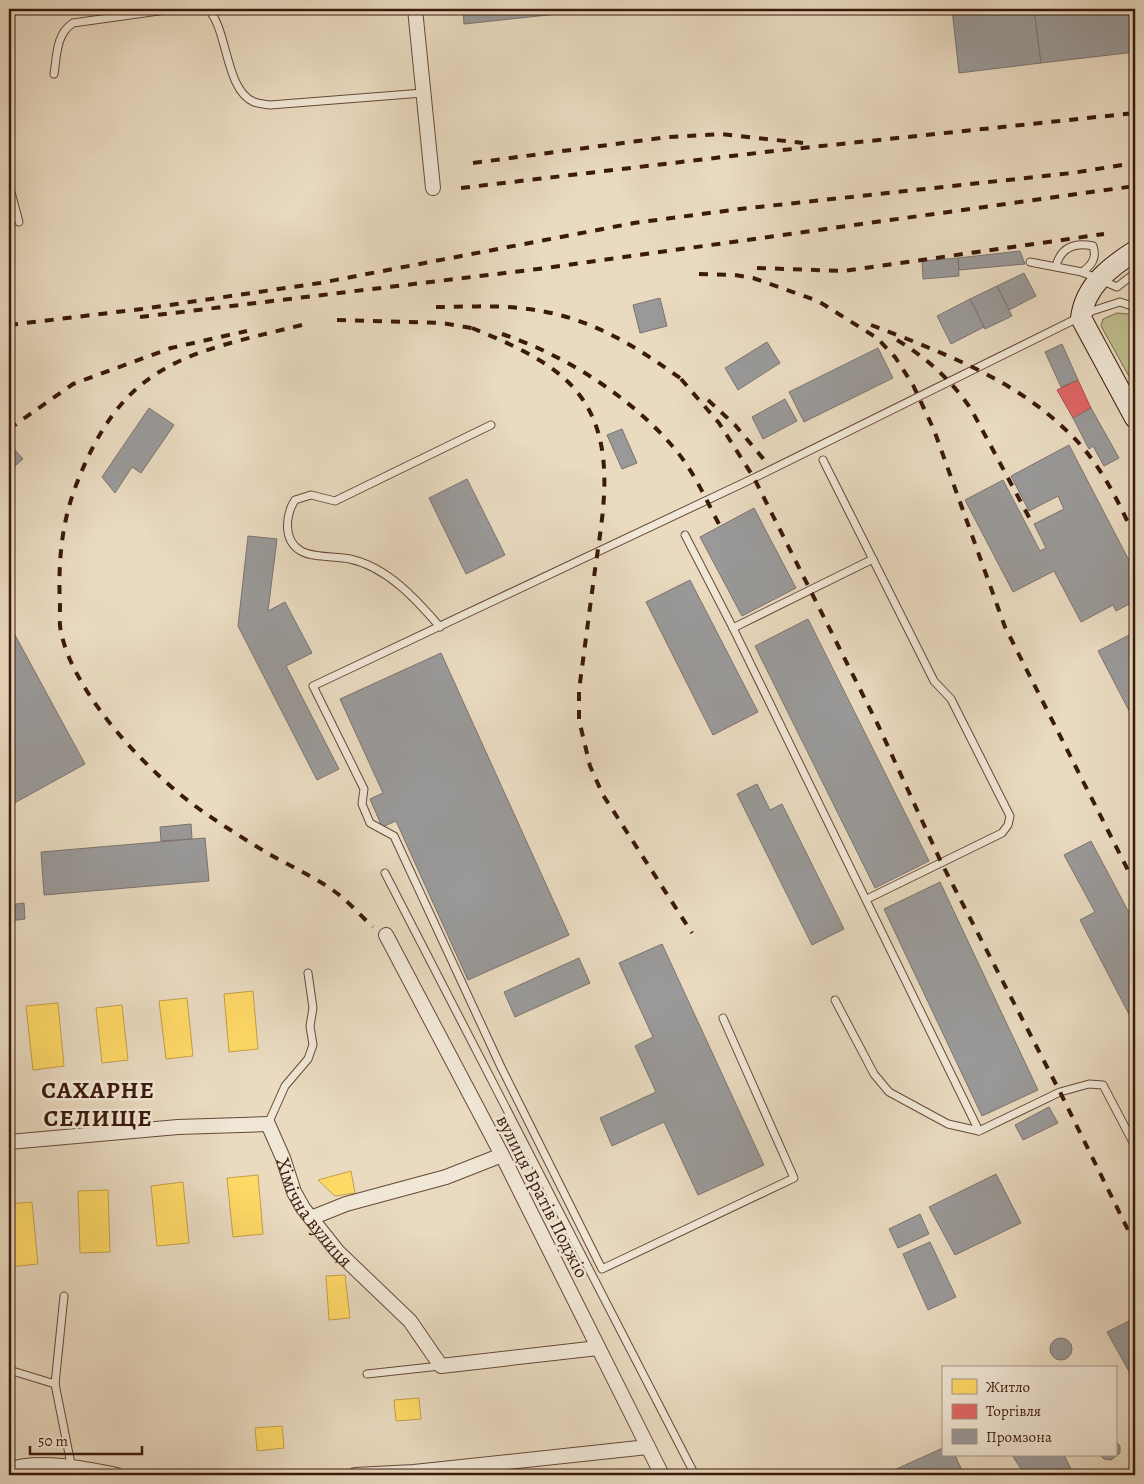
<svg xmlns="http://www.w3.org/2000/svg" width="1144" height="1484" font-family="Alegreya,serif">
  <rect width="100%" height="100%" fill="#e9dac0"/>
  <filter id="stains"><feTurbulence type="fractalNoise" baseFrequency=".004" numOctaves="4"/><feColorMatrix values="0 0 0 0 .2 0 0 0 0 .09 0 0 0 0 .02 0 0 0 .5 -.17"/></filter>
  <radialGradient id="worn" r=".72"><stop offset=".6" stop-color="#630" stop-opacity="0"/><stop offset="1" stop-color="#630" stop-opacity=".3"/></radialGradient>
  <polygon fill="#bebd8d" stroke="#7c6b4c" points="1117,313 1129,314 1135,320 1135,387 1101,326 1103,319"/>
  <g fill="#ffd966" stroke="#c49f4b">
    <polygon points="253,991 258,1049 229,1052 224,994"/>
    <polygon points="187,998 193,1056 166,1059 159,1001"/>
    <polygon points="58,1003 64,1066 33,1070 26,1006"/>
    <polygon points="122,1005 128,1060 102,1063 96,1008"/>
    <polygon points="351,1171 355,1193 335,1196 318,1180"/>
    <polygon points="258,1175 263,1234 233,1237 227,1178"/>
    <polygon points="183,1182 189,1243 157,1246 151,1186"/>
    <polygon points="108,1190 110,1252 80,1253 78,1191"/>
    <polygon points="32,1202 38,1264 9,1267 9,1204"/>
    <polygon points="345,1275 350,1318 329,1320 326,1276"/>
    <polygon points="419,1398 421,1419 396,1421 394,1400"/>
    <polygon points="282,1426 284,1448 257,1451 255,1428"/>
  </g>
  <polygon fill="#e06666" stroke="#ae4f4b" points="1078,380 1091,408 1073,418 1057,390"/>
  <g fill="#999" stroke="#7d736e">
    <polygon points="463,9 604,9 464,24"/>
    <polygon points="952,9 1034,9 1041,63 959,73"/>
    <polygon points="1034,9 1135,9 1135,52 1041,63"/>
    <polygon points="1020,251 1025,264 959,270 958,258"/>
    <polygon points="958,258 959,276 923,279 922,261"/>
    <polygon points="1024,273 1036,296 1009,310 997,286"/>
    <polygon points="997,286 1012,316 985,329 970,299"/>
    <polygon points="660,298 667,326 640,333 633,305"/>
    <polygon points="970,299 984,327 951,344 937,316"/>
    <polygon points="767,342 780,363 738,390 725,368"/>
    <polygon points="1062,344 1078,380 1061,387 1045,352"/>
    <polygon points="878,348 893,378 804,422 789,392"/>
    <polygon points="785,399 797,421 763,439 752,417"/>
    <polygon points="149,408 174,425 141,473 132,467 115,493 102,477"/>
    <polygon points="1091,408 1119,458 1104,466 1093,446 1089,449 1073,418"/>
    <polygon points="622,429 637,463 622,469 607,435"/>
    <polygon points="9,443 23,459 9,471"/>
    <polygon points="1069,445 1135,572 1135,601 1116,611 1113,605 1081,622 1054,571 1013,592 965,500 1003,480 1040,551 1046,548 1034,524 1064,509 1058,496 1029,511 1011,476"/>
    <polygon points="467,479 505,555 466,574 429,498"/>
    <polygon points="754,508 796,588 742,616 700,537"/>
    <polygon points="248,536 277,539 268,611 285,602 312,653 286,666 339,769 317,780 238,626"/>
    <polygon points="690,580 758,712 713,735 646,602"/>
    <polygon points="808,619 929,861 875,888 755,646"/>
    <polygon points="9,624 85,764 9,806"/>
    <polygon points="1135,632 1135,722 1098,651"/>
    <polygon points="441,653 569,935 468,980 396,821 382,827 370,799 383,793 340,699"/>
    <polygon points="757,784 770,810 782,804 844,929 812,945 737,794"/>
    <polygon points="191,824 192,839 161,841 160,827"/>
    <polygon points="205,838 209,881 44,895 41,852"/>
    <polygon points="1091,841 1135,924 1135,1018 1132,1020 1080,920 1095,912 1064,855"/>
    <polygon points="940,882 1038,1090 982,1116 884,909"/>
    <polygon points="24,903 25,919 9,921 9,905"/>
    <polygon points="662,944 764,1165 698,1195 664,1122 612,1146 600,1118 656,1092 635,1046 653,1037 619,963"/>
    <polygon points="579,958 590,983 515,1017 504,992"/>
    <polygon points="1049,1107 1058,1123 1023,1140 1015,1125"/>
    <polygon points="996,1174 1021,1223 955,1255 929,1207"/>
    <polygon points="920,1214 929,1234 898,1248 889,1229"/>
    <polygon points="930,1242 956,1297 928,1310 903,1254"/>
    <polygon points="1135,1318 1135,1373 1131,1375 1107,1332"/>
    <circle cx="1061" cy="1349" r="11"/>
    <polygon points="1115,1440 1120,1446 1120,1453 1111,1460 1104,1459 1100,1455 1115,1455"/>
    <polygon points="943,1448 943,1455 955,1455 964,1475 883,1475"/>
    <polygon points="1012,1455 1064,1455 1072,1471 1065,1475 1025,1475"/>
  </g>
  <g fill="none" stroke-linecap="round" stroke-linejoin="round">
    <g stroke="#664938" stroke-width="9">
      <g id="lane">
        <path d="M208,9C228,29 225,90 254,102C259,104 265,104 270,105L423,93"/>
        <path d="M54,74C57,55 56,34 73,23L173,9"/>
        <polyline points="9,185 19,222"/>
        <polyline points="1030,262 1082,272 1117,287 1135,273"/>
        <path d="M1056,266C1061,247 1075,242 1093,246C1097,258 1092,265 1082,272"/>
        <polyline points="823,460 934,681 951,699 1010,816 1008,825 1002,833 867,899"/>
        <polyline points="685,535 733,628 979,1131"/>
        <path d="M440,627C416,599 387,567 350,559C335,556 313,558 301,551C282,540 286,514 295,500L311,495L335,501L491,425"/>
        <polyline points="733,628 873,559"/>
        <polyline points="385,873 695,1475"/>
        <polyline points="835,1000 874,1074 889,1092 948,1124 979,1131 1060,1092 1089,1084 1103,1085 1135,1146"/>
        <polyline points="723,1018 794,1178 602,1269 501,1067 394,836 370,823 362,804 364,789 313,686 754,478 1092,311 1120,302 1135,307"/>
        <polyline points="268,1124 285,1086 308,1059 313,1045 310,1026 313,1008 308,973"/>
        <polyline points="9,1370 55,1384 64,1296"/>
        <polyline points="367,1374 440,1366"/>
        <polyline points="55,1384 72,1469"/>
      </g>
    </g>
    <g stroke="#664938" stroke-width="16">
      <g id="street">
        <polyline points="415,9 433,188"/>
        <polyline points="386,935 502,1155 662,1475"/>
        <path id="s1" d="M9,1142L178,1127L268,1124L283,1158L294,1192L303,1208L338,1252L410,1321L441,1366L598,1348"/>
        <polyline points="311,1218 346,1204 446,1177 502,1155"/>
        <path d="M9,1470C38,1459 87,1469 117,1475"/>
        <polyline points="355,1475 414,1472 648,1447"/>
      </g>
    </g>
    <g stroke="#3b190b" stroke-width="22">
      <path id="secondary" d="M1135,251C1110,267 1085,286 1081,318L1135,418"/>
    </g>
    <use href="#lane" stroke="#f1e7d6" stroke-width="7"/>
    <use href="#street" stroke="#f1e7d6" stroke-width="14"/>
    <use href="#secondary" stroke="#f1e7d6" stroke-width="20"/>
    <g stroke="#3b190b" stroke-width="4" stroke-dasharray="9 9" stroke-linecap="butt">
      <polyline points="473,163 668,137 721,134 803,143"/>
      <polyline points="461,188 774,151 1135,113"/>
      <polyline points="757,268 844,271 1104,234"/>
      <polyline points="699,274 735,275 753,278 818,301 877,338 895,357 913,385 934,430 1005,627 1135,884"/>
      <path d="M436,307C463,307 492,305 519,308C587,314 634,345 687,383"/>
      <polyline points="140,317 538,269 1135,186"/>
      <polyline points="337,320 442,323 477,329"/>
      <polyline points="9,325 142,309 320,283 634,223 740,209 1072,173 1135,163"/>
      <path d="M302,325C183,354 122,363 75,488C61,526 58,565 60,606C60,614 59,624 61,632C74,696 152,777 205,813C224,826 244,839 264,851C287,865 312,875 334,891C348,901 360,915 373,927"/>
      <path d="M871,325C941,352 1015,379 1069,433C1099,461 1119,502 1135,538"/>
      <path d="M472,328C508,343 553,361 578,393C619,445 602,517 594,577C589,615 584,653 579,690V720L590,766L603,795L692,933"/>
      <path d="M502,334C565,355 631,397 674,448C694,471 706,500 720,526"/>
      <path d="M897,340C927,358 951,380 971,409L1030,519"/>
      <polyline points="681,379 719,423 754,478 879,727 941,862 1060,1092 1135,1244"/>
      <polyline points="708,400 735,425 766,462"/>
      <polyline points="9,429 73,384 171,348 247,331"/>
    </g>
  </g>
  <g text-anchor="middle" stroke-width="5" stroke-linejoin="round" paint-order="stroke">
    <g font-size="19" fill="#3b190b" stroke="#f1e7d6">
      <text transform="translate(543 1196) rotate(63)" y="7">вулиця Братів Поджіо</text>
      <text dy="7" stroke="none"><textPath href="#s1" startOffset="360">Хімічна вулиця</textPath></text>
    </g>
    <g font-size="24" font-weight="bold" letter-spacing="1" fill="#3b190b" stroke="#f1e7d6">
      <text x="98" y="1098">САХАРНЕ<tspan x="98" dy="28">СЕЛИЩЕ</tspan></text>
    </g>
  </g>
  <rect width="1144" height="1484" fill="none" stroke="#e9dac0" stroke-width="30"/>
  <rect x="10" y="10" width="1124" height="1464" fill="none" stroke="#3b190b" stroke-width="2.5"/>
  <rect x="15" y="15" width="1114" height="1454" fill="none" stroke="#3b190b"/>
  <rect x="942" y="1366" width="175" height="90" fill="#f1e7d6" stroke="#a89585"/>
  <rect x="952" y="1379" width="25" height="15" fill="#ffd966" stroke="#a89585"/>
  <text x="986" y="1392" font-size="15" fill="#3b190b">Житло</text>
  <rect x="952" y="1404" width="25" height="15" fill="#e06666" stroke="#a89585"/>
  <text x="986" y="1416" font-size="15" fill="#3b190b">Торгівля</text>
  <rect x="952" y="1429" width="25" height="15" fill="#999999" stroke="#a89585"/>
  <text x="986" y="1442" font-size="15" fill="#3b190b">Промзона</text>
  <path d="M30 1446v8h112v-8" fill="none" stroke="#3b190b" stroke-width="2.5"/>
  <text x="38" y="1446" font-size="15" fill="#3b190b" stroke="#f1e7d6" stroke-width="4" paint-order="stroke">50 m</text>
  <rect width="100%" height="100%" filter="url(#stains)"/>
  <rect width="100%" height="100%" fill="url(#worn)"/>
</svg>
